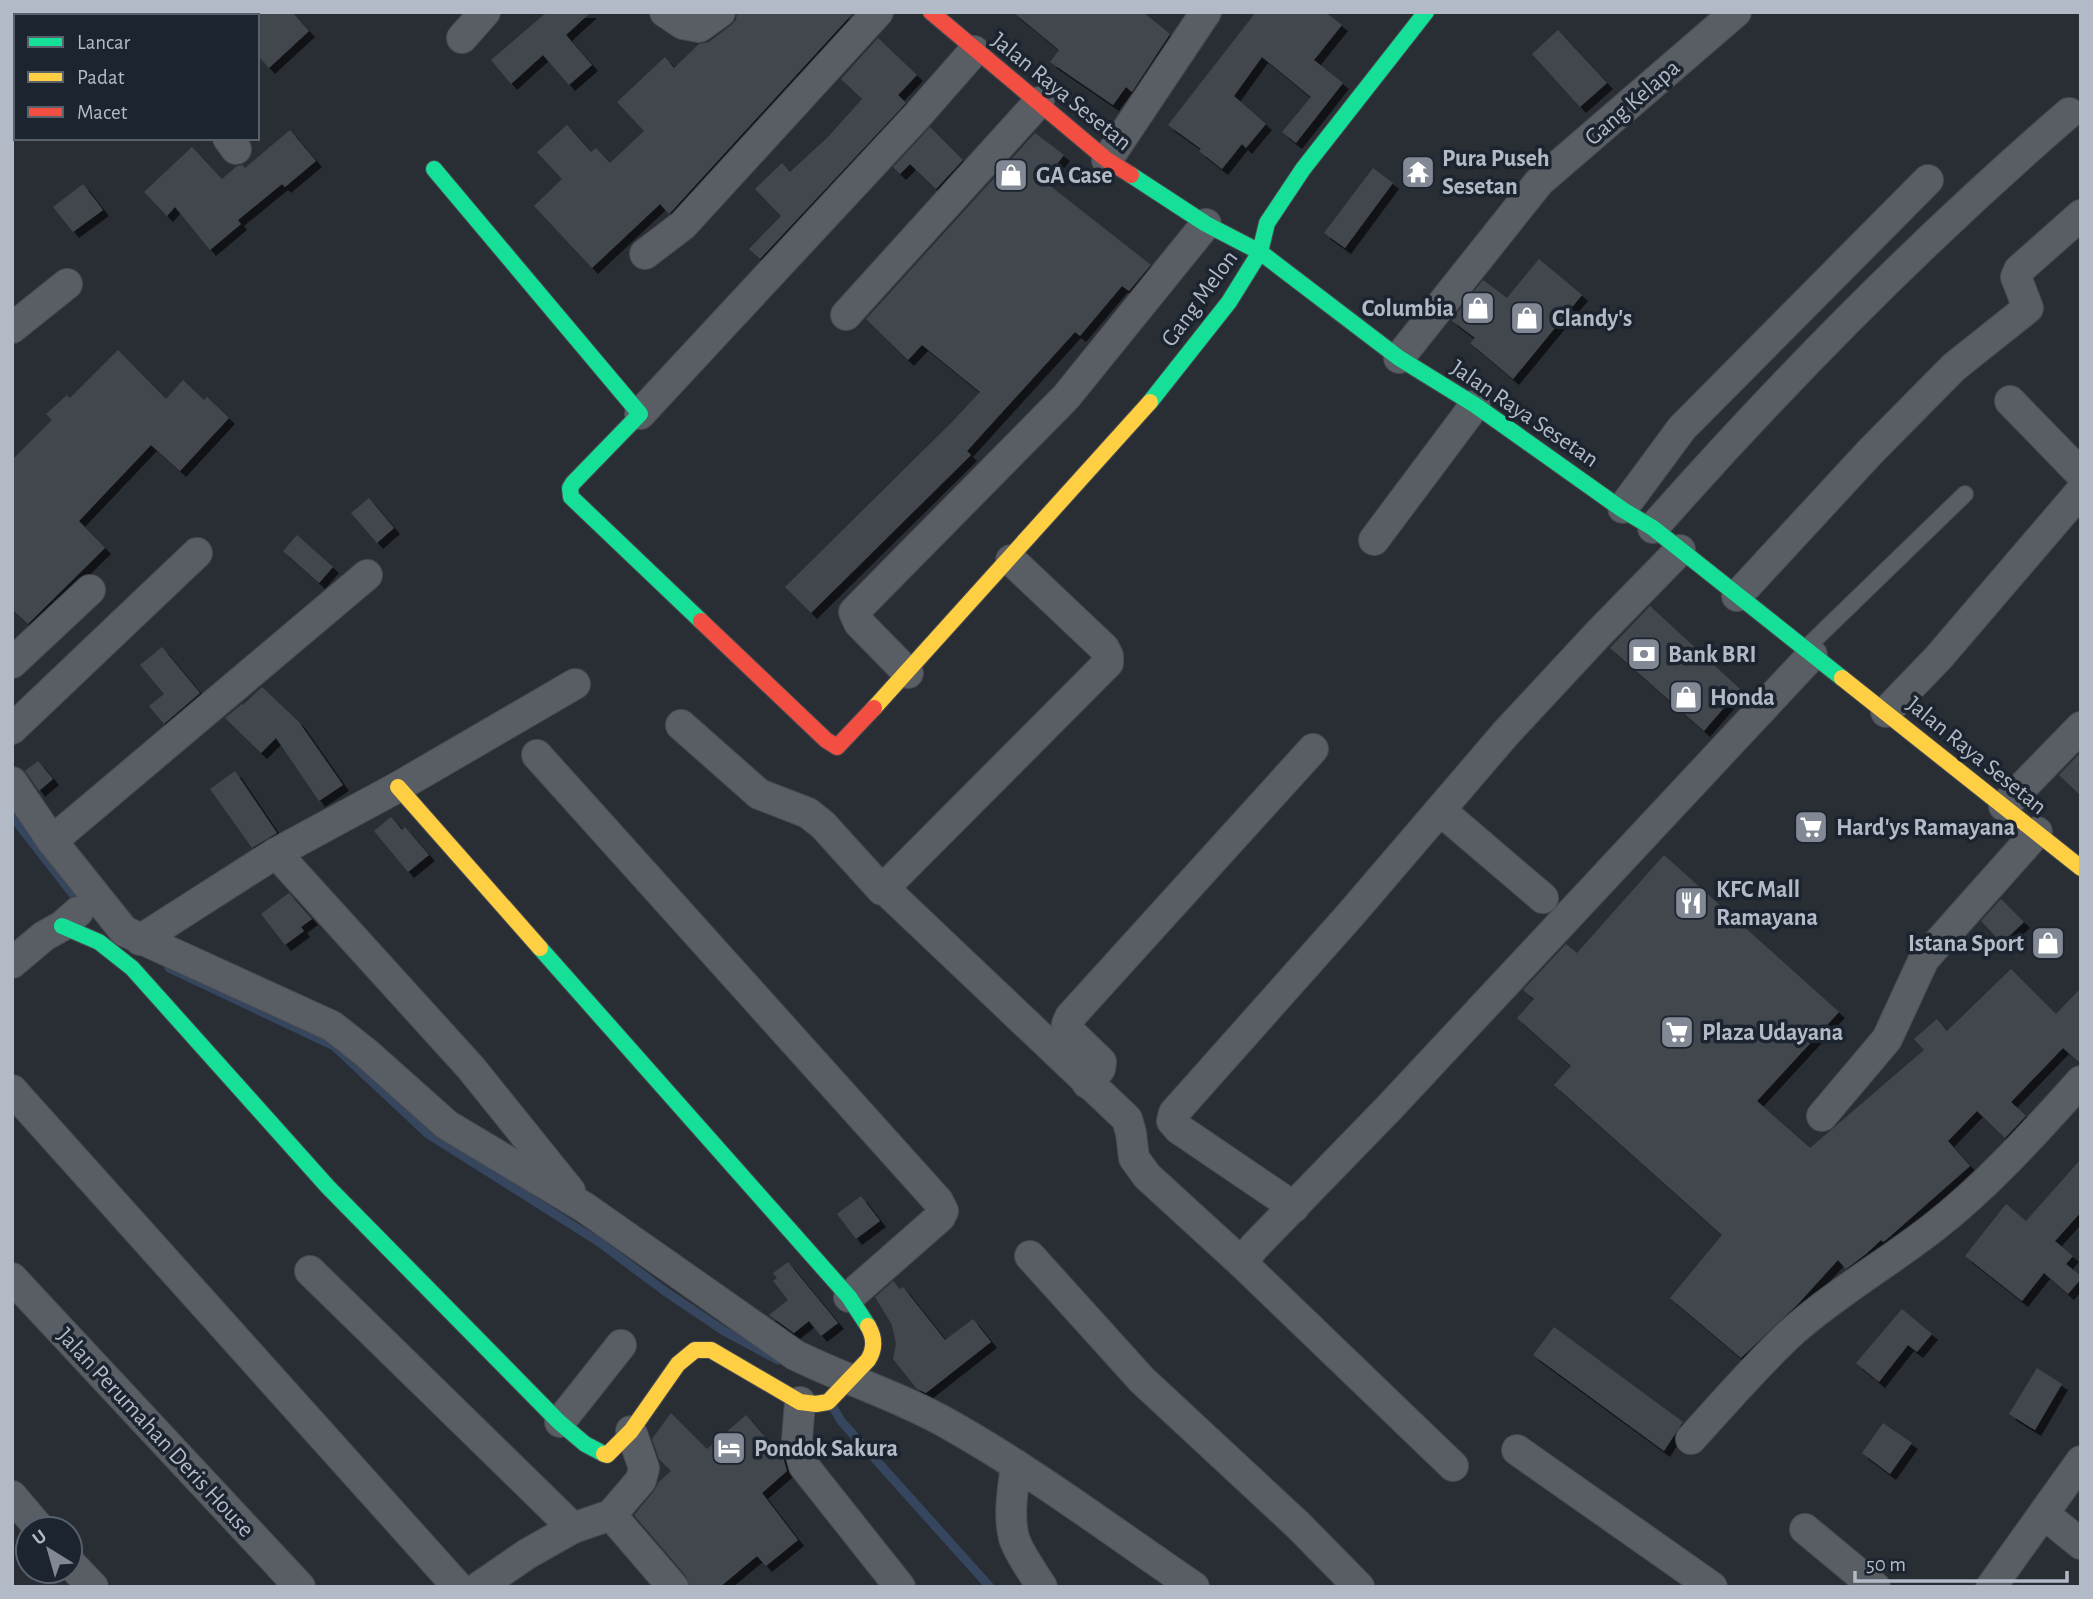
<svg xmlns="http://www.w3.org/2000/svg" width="2093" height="1599" font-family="'Alegreya Sans',sans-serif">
  <defs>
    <filter id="shadow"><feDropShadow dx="6" dy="6" stdDeviation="0" flood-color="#0009"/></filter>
  </defs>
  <rect width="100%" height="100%" fill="#292e35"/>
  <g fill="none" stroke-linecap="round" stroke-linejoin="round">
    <g stroke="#35465e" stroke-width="9">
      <polyline points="12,816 82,906"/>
      <polyline points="169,968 334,1046 428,1134 599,1242 666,1292 724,1331 778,1360"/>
      <polyline points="834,1409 841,1421 990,1587"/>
    </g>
  </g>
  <g fill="#43474e" filter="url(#shadow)">
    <polygon points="257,12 292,12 309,31 269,68 257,55"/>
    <polygon points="547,12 591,12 566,35 592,65 569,85 543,55 511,84 491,60"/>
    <polygon points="737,12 853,13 671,212 669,214 660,204 592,268 534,206 562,179 537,152 567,125 591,152 596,148 610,163 644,131 617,102 665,57 674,68 699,44 709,42 730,26 736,20"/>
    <polygon points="1013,12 1143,12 1170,34 1132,92 1126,87 1113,105 1050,62 1059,50"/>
    <polygon points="1256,12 1325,12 1342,25 1314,60 1343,83 1296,143 1282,132 1311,97 1262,57 1234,96 1266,124 1246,148 1242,144 1222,169 1199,151 1201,149 1168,125"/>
    <polygon points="1558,30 1607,83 1580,107 1532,54"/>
    <polygon points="878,38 917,75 898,95 906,103 760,259 749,249 781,216 755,189 782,163 790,172 828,137 862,99 841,79"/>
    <polygon points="930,127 963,160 936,189 910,164 900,174 893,167"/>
    <polygon points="290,130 316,161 285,187 282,184 238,220 241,224 210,250 175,207 167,216 144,192 192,147 222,179 237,166 242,165 245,168"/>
    <polygon points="1035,133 1064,155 1044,181 1151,265 1129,291 1122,286 1080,336 1075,332 967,451 971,455 811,613 785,587 952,422 980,392 922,345 908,360 866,319"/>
    <polygon points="1373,168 1393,183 1345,248 1324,233"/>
    <polygon points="83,184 103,210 73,232 53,207"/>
    <polygon points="1539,259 1582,295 1513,379 1470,343 1475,338 1451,320 1483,280 1507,298"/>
    <polygon points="118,350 166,399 183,380 204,400 207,397 229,418 180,471 151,445 79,521 105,548 28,624 12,609 12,460 52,420 46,414 67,395 70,398"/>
    <polygon points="369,498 394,528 377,543 351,513"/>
    <polygon points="297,535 333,567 319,583 283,551"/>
    <polygon points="1650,606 1740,689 1704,731 1610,648"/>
    <polygon points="162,647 200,693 164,724 149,706 164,694 140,665"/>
    <polygon points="262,687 299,722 343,785 319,801 276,738 261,753 225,718 242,704 243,705"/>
    <polygon points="2081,752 2081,796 2059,775"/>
    <polygon points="38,761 53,779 39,791 25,771"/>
    <polygon points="235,771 277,833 252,848 210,789"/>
    <polygon points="391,817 402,830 405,827 429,855 408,872 374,831"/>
    <polygon points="1664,855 1839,1012 1757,1101 1810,1148 1924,1050 1914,1039 1937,1019 1947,1031 2011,969 2056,1014 2081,988 2081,1064 2063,1048 2011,1102 2026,1116 2005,1138 1977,1111 1948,1141 1970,1166 1886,1240 1883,1242 1881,1240 1866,1254 1846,1269 1838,1260 1798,1304 1741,1358 1670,1298 1722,1235 1554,1085 1571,1066 1517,1018 1534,999 1523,990 1566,944 1577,953"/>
    <polygon points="289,893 312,919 301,927 304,931 285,945 261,914"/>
    <polygon points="2001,899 2024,922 2002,943 1981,921"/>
    <polygon points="2081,1159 2081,1212 2055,1241 2073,1256 2066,1264 2081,1276 2081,1279 2068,1294 2044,1273 2022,1301 1965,1256 2006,1204 2026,1221"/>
    <polygon points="861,1196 880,1221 856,1239 837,1214"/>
    <polygon points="788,1262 838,1323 821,1336 809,1321 794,1333 769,1315 788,1300 773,1281 777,1278 773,1273"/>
    <polygon points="893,1281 900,1289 903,1287 945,1340 973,1319 991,1342 926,1393 917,1389 893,1359 896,1344 892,1325 875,1297"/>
    <polygon points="1902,1309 1932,1334 1917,1352 1908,1345 1879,1382 1856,1363"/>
    <polygon points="1554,1327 1683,1422 1664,1451 1533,1355"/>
    <polygon points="2037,1368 2062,1384 2035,1430 2009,1414"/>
    <polygon points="671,1413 707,1449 746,1415 783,1457 787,1471 762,1493 798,1540 766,1566 757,1556 720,1587 690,1587 686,1576 634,1515 654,1491 659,1482 671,1471 659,1459 652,1439"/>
    <polygon points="1883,1423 1912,1443 1890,1474 1862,1453"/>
  </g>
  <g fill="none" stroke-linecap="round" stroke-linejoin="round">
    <g stroke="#474a50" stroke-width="18">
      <polyline id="lane" points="1805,649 1965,494"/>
    </g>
    <g stroke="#474a50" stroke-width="32">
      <g id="street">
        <polyline points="134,12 136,16"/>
        <polyline points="665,12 683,24 699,27 720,12"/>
        <polyline points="69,16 74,12"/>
        <polyline points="462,38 485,12"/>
        <polyline points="12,59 16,56"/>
        <polyline points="228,138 236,149"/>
        <polyline points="1107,160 1206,12"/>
        <polyline points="645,254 683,225 878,12"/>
        <polyline points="846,315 1039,102"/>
        <polyline points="12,328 67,284"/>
        <polyline points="1399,358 1539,182 1736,12"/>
        <polyline points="2010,401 2081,474"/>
        <polyline points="640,414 917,116 974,51"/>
        <polyline points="1623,508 1682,428 1928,180"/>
        <path d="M1653,528C1783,381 1921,241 2069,113"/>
        <polyline points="1374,540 1475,405"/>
        <polyline points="1737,596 1871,451 1954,367 2028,308 2016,277 2019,270 2081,215"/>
        <polyline points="12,663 90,590"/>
        <polyline points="908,673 859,623 854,612 1066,397 1206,224"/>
        <polyline points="1886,712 1939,657 2081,491"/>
        <polyline points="681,725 759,794 808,813 823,825 882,890 1108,663 1108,656 1104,648 1011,560"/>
        <polyline points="12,729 197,553"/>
        <polyline points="537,755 938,1201 943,1211 940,1217 849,1297"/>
        <path d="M12,782L52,841L124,931L332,1026L365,1052L447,1125L584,1207L795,1355C846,1380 901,1397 950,1425C1035,1473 1113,1532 1194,1587"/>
        <polyline points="2004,806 2081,727"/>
        <polyline points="1440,810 1543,898"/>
        <polyline points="52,841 367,575"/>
        <polyline points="276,853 471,1068 570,1191"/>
        <polyline points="893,897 1127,1119 1131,1133 1134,1158 1147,1176 1242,1263 1453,1466"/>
        <polyline points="140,940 276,853 398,787 575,684"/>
        <polyline points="12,963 44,936 62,926 78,912"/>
        <polyline points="1087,1083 1100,1069 1101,1062 1069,1031 1067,1024 1070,1017 1313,749"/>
        <polyline points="12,1090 458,1587"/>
        <polyline points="1822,1116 1887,1039 1924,959 2037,832"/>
        <polyline points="1294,1207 1179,1129 1172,1121 1174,1113 1351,914 1506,733 1599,633 1680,550"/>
        <polyline points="1030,1256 1142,1380 1298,1525 1359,1587"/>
        <polyline points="1242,1263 1254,1247 1388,1109 1812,655"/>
        <polyline points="310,1271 573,1528"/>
        <polyline points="12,1278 300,1587"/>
        <polyline points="800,1402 797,1440 804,1466 900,1587"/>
        <polyline points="560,1422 621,1345"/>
        <path d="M1691,1439C1724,1403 1757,1364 1793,1331C1837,1292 1888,1263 1934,1227C1988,1185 2035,1132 2081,1081"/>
        <polyline points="1517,1450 1712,1587"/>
        <path d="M1016,1465C1013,1489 1008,1514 1014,1538C1019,1554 1033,1572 1042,1587"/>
        <polyline points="12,1496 40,1529"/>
        <polyline points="2044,1514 2081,1544"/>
        <polyline points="611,1515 673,1587"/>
        <polyline points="1805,1529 1875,1587"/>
        <polyline points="70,1563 93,1587"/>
        <polyline points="479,1587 527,1554 573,1528 611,1515 641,1480 644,1468 631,1431"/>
        <polyline points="1991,1587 2081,1461"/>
      </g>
    </g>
    <g stroke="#474a50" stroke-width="18">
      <g id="fast">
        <polyline points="434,169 640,414 573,483 570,488 571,497 701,621"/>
        <polyline points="1131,175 1206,224 1260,252 1399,358 1475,405 1623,510 1653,528 1842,678"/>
        <polyline points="1150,402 1229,302 1260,252 1267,223 1303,169 1426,12"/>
        <polyline points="62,926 99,942 132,968 328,1187 559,1422 585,1444 604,1454"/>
        <polyline points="540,948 849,1297 868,1326"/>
      </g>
    </g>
    <g stroke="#474a50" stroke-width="18">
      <g id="slow">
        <polyline points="1842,678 2081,868"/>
        <polyline points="874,708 1150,402"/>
        <polyline points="398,787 540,948"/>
        <path d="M604,1454L607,1455L631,1431L678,1364L695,1350H711L800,1402L816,1404L828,1402L868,1360C875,1349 875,1338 868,1326"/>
      </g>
    </g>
    <g stroke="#474a50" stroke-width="18">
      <g id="jam">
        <polyline points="931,12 1107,160 1131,175"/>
        <polyline points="701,621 826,740 837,747 874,708"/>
      </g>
    </g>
    <use href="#lane" stroke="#595d64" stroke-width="16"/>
    <use href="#street" stroke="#595d64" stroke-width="30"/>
    <use href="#fast" stroke="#16e098" stroke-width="16"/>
    <use href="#slow" stroke="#ffcf43" stroke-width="16"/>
    <use href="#jam" stroke="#f24e42" stroke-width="16"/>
  </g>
  <defs>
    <g id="temple-square" transform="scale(1.75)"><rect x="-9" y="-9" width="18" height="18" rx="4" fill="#828994" stroke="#1c2430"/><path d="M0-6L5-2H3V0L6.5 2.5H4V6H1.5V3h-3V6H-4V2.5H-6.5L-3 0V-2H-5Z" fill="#fff"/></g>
    <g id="shop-square" transform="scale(1.75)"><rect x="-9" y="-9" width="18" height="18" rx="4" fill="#828994" stroke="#1c2430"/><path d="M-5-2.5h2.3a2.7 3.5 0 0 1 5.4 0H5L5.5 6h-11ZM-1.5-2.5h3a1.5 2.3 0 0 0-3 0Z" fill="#fff"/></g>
    <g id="bank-square" transform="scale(1.75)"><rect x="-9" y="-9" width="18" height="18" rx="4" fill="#828994" stroke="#1c2430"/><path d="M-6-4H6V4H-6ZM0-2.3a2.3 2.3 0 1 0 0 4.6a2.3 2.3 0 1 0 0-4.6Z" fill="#fff"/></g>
    <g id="supermarket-square" transform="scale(1.75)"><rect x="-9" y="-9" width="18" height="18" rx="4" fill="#828994" stroke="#1c2430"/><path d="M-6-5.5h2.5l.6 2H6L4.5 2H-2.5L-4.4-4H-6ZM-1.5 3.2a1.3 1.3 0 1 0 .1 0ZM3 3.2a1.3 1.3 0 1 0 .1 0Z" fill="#fff"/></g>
    <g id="restaurant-square" transform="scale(1.75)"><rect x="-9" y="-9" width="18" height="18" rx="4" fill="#828994" stroke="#1c2430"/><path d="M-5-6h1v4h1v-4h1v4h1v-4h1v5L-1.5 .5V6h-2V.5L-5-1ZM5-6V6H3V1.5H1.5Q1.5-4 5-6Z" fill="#fff"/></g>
    <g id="hotel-square" transform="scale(1.75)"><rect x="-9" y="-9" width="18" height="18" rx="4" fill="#828994" stroke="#1c2430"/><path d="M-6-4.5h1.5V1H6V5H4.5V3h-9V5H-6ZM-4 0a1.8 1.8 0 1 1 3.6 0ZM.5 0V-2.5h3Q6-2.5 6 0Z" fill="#fff"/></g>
  </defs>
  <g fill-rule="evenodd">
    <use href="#temple-square" x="1418" y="172"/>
    <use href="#shop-square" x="1011" y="175"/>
    <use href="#shop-square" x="1478" y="308"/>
    <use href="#shop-square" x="1527" y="318"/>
    <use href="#bank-square" x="1644" y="654"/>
    <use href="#shop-square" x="1686" y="697"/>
    <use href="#supermarket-square" x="1811" y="827"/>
    <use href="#restaurant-square" x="1691" y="903"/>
    <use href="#shop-square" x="2048" y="943"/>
    <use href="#supermarket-square" x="1677" y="1032"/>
    <use href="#hotel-square" x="729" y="1448"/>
  </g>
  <g text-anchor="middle" stroke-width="7" stroke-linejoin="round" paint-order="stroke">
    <g font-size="24" fill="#b2bac7" stroke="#1c2430">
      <text transform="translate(1062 91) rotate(39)" y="8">Jalan Raya Sesetan</text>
      <text transform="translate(1632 102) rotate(-41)" y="8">Gang Kelapa</text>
      <text transform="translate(1199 298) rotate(-54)" y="8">Gang Melon</text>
      <text transform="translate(1525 413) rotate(34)" y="8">Jalan Raya Sesetan</text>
      <text transform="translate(1977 755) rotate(39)" y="8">Jalan Raya Sesetan</text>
      <text transform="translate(156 1432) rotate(47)" y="8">Jalan Perumahan Deris House</text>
    </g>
    <g font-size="24" font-weight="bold" fill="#b2bac7" stroke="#1c2430" text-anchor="start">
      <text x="1442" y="166">Pura Puseh<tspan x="1442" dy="28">Sesetan</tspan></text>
      <text x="1036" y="183">GA Case</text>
      <text x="1454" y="316" text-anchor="end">Columbia</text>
      <text x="1552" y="326">Clandy's</text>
      <text x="1668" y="662">Bank BRI</text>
      <text x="1710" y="705">Honda</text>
      <text x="1836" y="835">Hard'ys Ramayana</text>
      <text x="1716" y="897">KFC Mall<tspan x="1716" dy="28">Ramayana</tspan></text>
      <text x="2024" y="951" text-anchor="end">Istana Sport</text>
      <text x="1702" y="1040">Plaza Udayana</text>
      <text x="754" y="1456">Pondok Sakura</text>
    </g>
  </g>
  <rect width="2093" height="1599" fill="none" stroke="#b2bac7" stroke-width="28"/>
  <rect x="14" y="14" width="245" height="126" fill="#1c2430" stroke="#58606c" stroke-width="2"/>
  <rect x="28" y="37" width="35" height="10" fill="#16e098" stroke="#58606c" stroke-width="2"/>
  <text x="77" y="49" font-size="21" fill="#b2bac7">Lancar</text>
  <rect x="28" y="72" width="35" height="10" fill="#ffcf43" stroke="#58606c" stroke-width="2"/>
  <text x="77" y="84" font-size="21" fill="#b2bac7">Padat</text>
  <rect x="28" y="107" width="35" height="10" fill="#f24e42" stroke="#58606c" stroke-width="2"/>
  <text x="77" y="119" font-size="21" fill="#b2bac7">Macet</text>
  <g transform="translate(49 1550) rotate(323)"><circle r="33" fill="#1c2430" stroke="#58606c" stroke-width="2"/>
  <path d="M0-5L12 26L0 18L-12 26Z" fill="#828994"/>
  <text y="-10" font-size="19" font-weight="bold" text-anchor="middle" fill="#b2bac7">U</text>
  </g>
  <path d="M1855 1571v10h212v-10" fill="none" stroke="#b2bac7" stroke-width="3.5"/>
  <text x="1866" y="1571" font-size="21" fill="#b2bac7" stroke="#1c2430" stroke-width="5" paint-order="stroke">50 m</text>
</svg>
